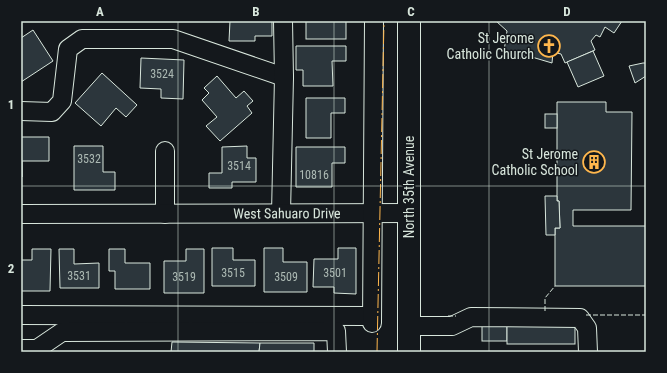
<svg xmlns="http://www.w3.org/2000/svg" width="667" height="373" font-family="'Roboto Condensed',sans-serif">
  <rect width="100%" height="100%" fill="#14181c"/>
  <g fill="#2c363c" stroke="#d8e6dc">
    <polygon points="230,21 272,21 272,36 255,36 255,41 229,41"/>
    <rect x="306" y="21" width="40" height="18"/>
    <polygon points="496,21 622,21 614,33 605,27 600,37 596,35 591,41 595,50 565,63 561,54 553,52 552,63 525,55 525,59 511,56 512,52 504,51 507,31"/>
    <polygon points="33,30 53,61 21,82 21,38"/>
    <polygon points="296,46 346,46 346,61 332,61 333,86 303,86 303,70 296,70"/>
    <polygon points="593,51 604,76 578,87 567,62"/>
    <polygon points="141,58 184,60 183,99 161,98 161,89 140,88"/>
    <polygon points="643,63 646,63 646,76 635,83 629,66"/>
    <polygon points="102,73 137,105 126,117 116,108 101,126 75,103"/>
    <polygon points="217,76 236,98 244,91 253,101 247,106 252,113 220,141 206,126 217,117 202,100 209,93 204,88"/>
    <polygon points="306,98 345,98 345,113 331,113 331,138 306,138"/>
    <polygon points="557,102 606,102 606,112 632,112 631,210 573,210 573,226 646,226 646,286 555,286 555,228 560,228 559,201 557,201"/>
    <rect x="545" y="114" width="12" height="14"/>
    <polygon points="21,137 49,137 49,161 22,161 22,177"/>
    <polygon points="74,146 103,146 103,172 115,172 115,190 74,190"/>
    <polygon points="247,146 247,158 256,158 256,182 232,182 232,188 209,188 209,173 222,173 222,147"/>
    <polygon points="296,147 345,147 345,163 332,163 332,187 296,187"/>
    <polygon points="545,196 557,196 557,201 559,201 560,228 555,228 555,235 546,235"/>
    <polygon points="212,248 233,248 233,260 255,260 255,286 212,286"/>
    <polygon points="264,248 283,248 283,262 307,262 307,292 264,292"/>
    <polygon points="338,248 356,248 356,294 334,293 334,287 313,287 314,259 338,259"/>
    <polygon points="32,249 51,249 50,291 21,291 21,260 32,260"/>
    <polygon points="59,249 74,249 74,264 99,263 99,288 60,288"/>
    <polygon points="109,249 125,249 125,263 150,263 150,289 115,289 115,271 109,271"/>
    <polygon points="186,249 204,249 204,293 164,293 164,261 186,261"/>
    <rect x="482" y="322" width="25" height="19"/>
    <rect x="507" y="322" width="68" height="22"/>
    <polygon points="172,342 260,343 259,352 171,352"/>
    <polygon points="260,343 314,343 314,352 259,352"/>
  </g>
  <g fill="none" stroke-linecap="round" stroke-linejoin="round">
    <g stroke="#d8e6dc" stroke-width="20">
      <g id="minor">
        <polyline points="21,111 52,112 62,101 68,49 82,39 173,39 284,77"/>
        <polyline points="165,151 165,214"/>
        <polyline points="281,213 284,77 283,21"/>
        <path id="s1" d="M21,214L409,213"/>
        <polyline points="21,315 372,316"/>
        <polyline points="372,323 374,21"/>
        <polyline points="409,326 452,326 471,317 580,318 587,328 588,352"/>
        <polyline points="21,349 37,349 62,332 336,331 337,352"/>
      </g>
    </g>
    <g stroke="#d8e6dc" stroke-width="24">
      <polyline id="major" points="409,352 409,21"/>
    </g>
    <use href="#minor" stroke="#14181c" stroke-width="18"/>
    <use href="#major" stroke="#14181c" stroke-width="22"/>
    <g stroke="#d8e6dc" stroke-width="1" stroke-dasharray="5 2" stroke-linecap="butt">
      <polyline points="545,311 545,298 555,286"/>
      <polyline points="586,315 646,315"/>
      <polyline points="448,316 456,316"/>
    </g>
    <polyline stroke="#ffb74d" stroke-width="1" stroke-dasharray="14 3 2 3" stroke-linecap="butt" points="377,352 384,21"/>
  </g>
  <path fill="none" stroke="#d8e6dc" stroke-width="1" stroke-opacity="0.55" d="M178,21V352M334,21V352M489,21V352M21,186H646"/>
  <defs>
    <g id="church-ring" transform="scale(1.15)"><circle r="9.5" fill="#14181c" stroke="#ffb74d" stroke-width="1.5"/><path d="M-1.2-6h2.4v3.5h3.3v2.4h-3.3V6h-2.4V-.1h-3.3v-2.4h3.3Z" fill="#ffb74d"/></g>
    <g id="building-ring" transform="scale(1.15)"><circle r="9.5" fill="#14181c" stroke="#ffb74d" stroke-width="1.5"/><path d="M-4-6H4V6H1V3H-1V6H-4ZM-2.5-4.3h1.7v1.8h-1.7ZM.8-4.3h1.7v1.8H.8ZM-2.5-1h1.7V.8h-1.7ZM.8-1h1.7V.8H.8Z" fill="#ffb74d"/></g>
  </defs>
  <g fill-rule="evenodd">
    <use href="#church-ring" x="549" y="46"/>
    <use href="#building-ring" x="594" y="162"/>
  </g>
  <g text-anchor="middle" stroke-width="3" stroke-linejoin="round" paint-order="stroke">
    <g font-size="12" fill="#adbab4">
      <text x="162" y="78">3524</text>
      <text x="89" y="163">3532</text>
      <text x="239" y="170">3514</text>
      <text x="314" y="179">10816</text>
      <text x="233" y="277">3515</text>
      <text x="335" y="277">3501</text>
      <text x="79" y="280">3531</text>
      <text x="184" y="281">3519</text>
      <text x="286" y="281">3509</text>
    </g>
    <g font-size="14" fill="#d8e6dc" stroke="#14181c" text-anchor="end">
      <text x="534" y="43">St Jerome<tspan x="534" dy="16">Catholic Church</tspan></text>
      <text x="578" y="159">St Jerome<tspan x="578" dy="16">Catholic School</tspan></text>
    </g>
    <g font-size="14" fill="#d8e6dc" stroke="#14181c">
      <text transform="translate(409 187) rotate(-90)" y="5">North 35th Avenue</text>
      <text dy="5" stroke="none"><textPath href="#s1" startOffset="266">West Sahuaro Drive</textPath></text>
    </g>
  </g>
  <rect width="667" height="373" fill="none" stroke="#14181c" stroke-width="44"/>
  <rect x="22" y="22" width="623" height="329" fill="none" stroke="#d8e6dc" stroke-width="1.5"/>
  <g font-size="13" text-anchor="middle" font-weight="bold" fill="#d8e6dc">
    <text x="100" y="16">A</text>
    <text x="256" y="16">B</text>
    <text x="411" y="16">C</text>
    <text x="567" y="16">D</text>
    <text x="11" y="109">1</text>
    <text x="11" y="273">2</text>
  </g>
</svg>
